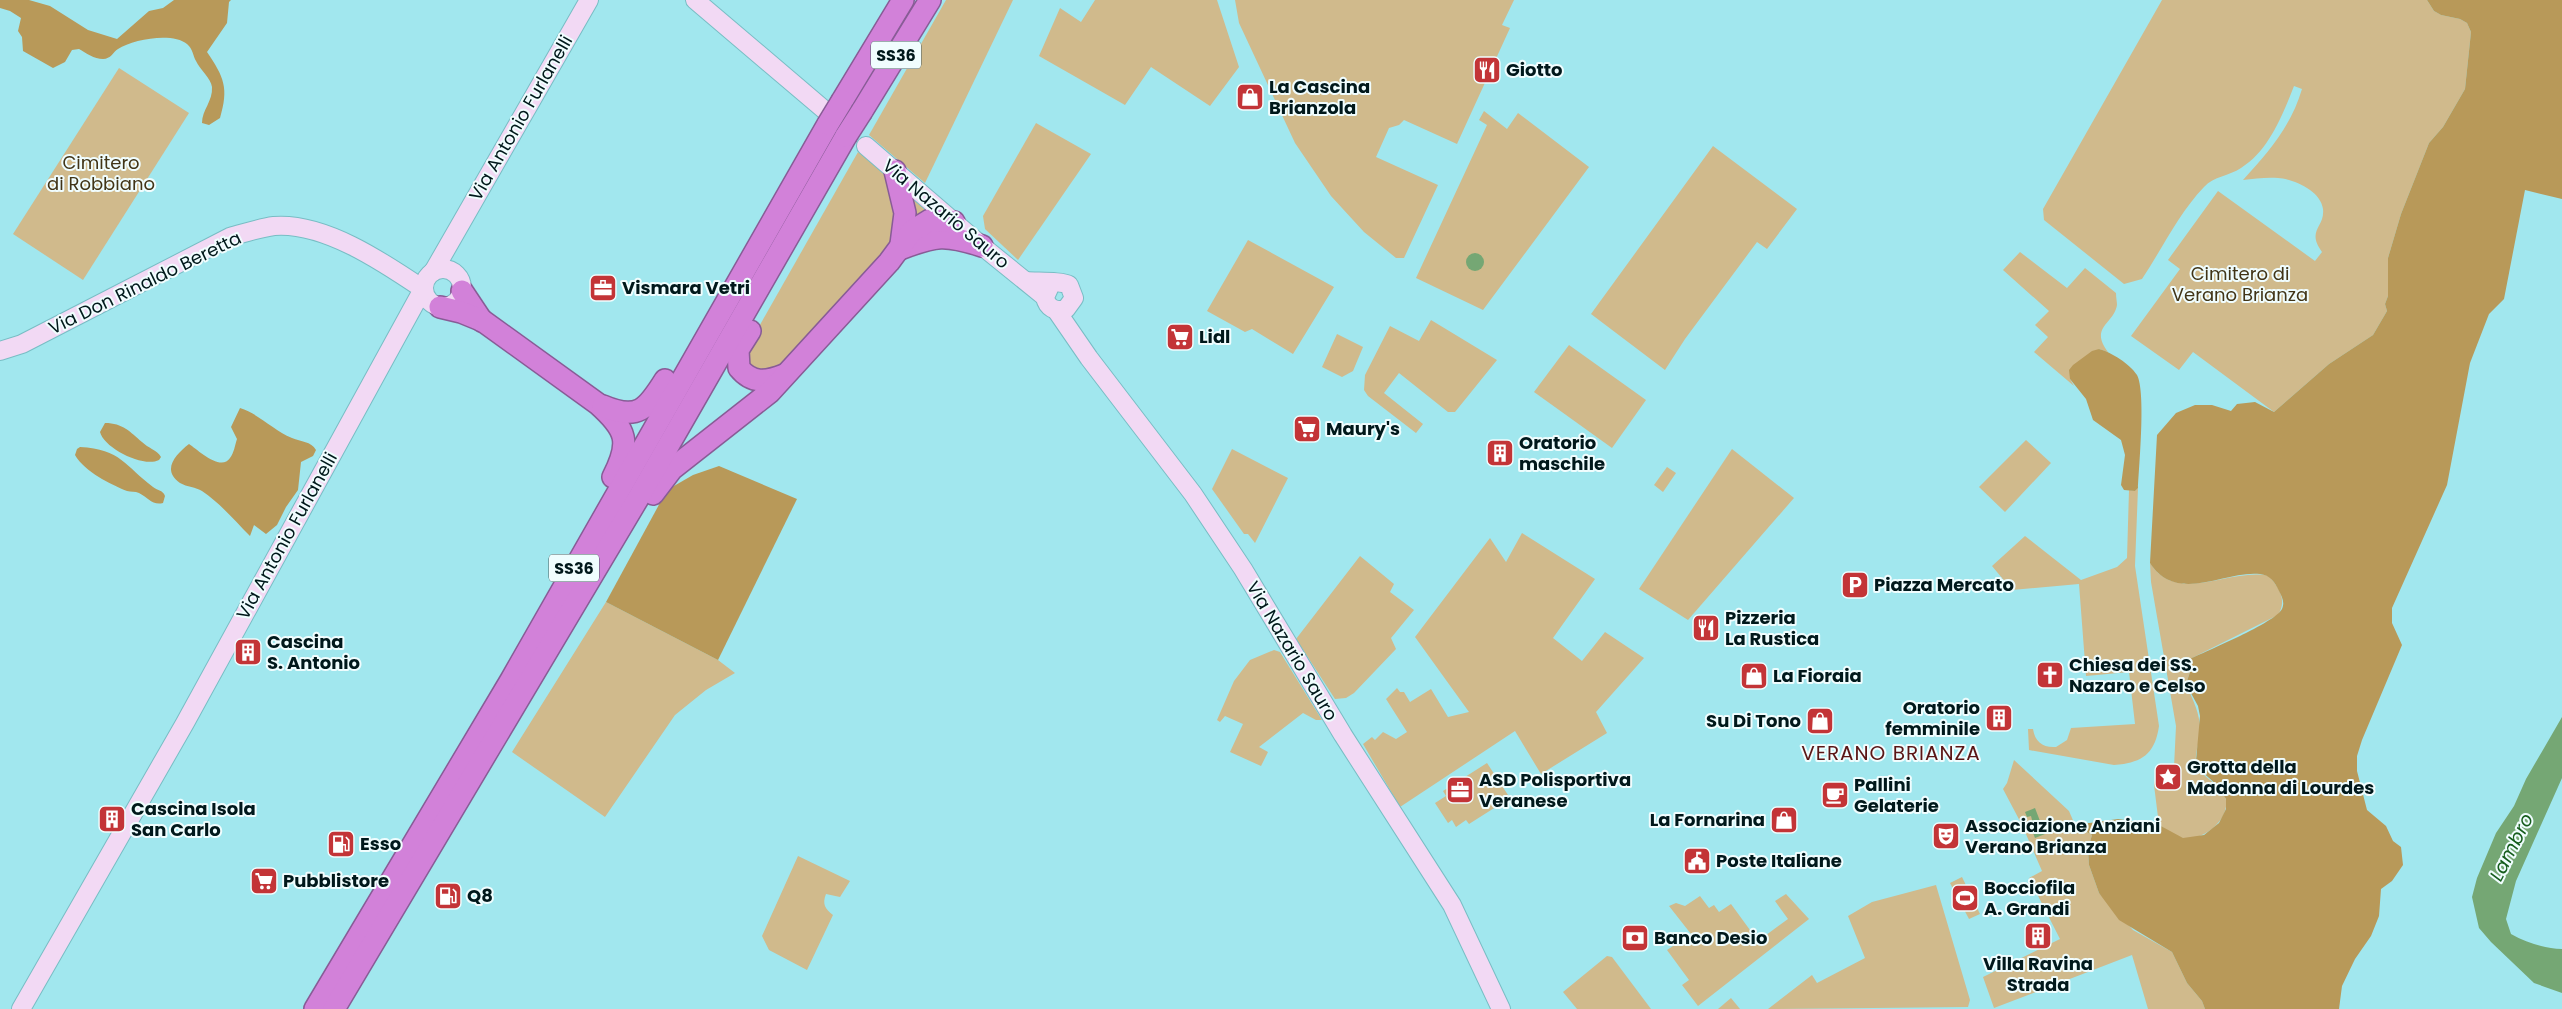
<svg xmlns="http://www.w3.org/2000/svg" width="2562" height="1009" font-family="Poppins,sans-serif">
  <rect width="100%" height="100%" fill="#a1e7ee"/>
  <g fill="#d0ba8c">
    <polygon points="946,0 1013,0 925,183 869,135"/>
    <polygon points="1095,0 1217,0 1239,67 1210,106 1151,67 1125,105 1039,56 1060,8 1081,22"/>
    <polygon points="1235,0 1514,0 1502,25 1510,28 1457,144 1404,120 1399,125 1389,128 1376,157 1438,185 1404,258 1396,258 1364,232 1331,196 1295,143 1239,23"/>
    <path d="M2162,0H2427L2434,11L2441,15L2460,19L2467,23L2471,32L2465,89L2443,127L2429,143L2401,214L2388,258V296L2385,304L2387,311L2373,335L2329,364L2274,412L2193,352L2179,370L2131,336L2180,269L2168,260L2218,191L2315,261L2322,252C2306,230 2325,228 2323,209C2321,191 2294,179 2278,178C2266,177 2254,179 2243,180C2269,152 2291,126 2302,89L2294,86C2283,114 2269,151 2241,168C2229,176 2214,176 2204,187C2179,213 2162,249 2142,279L2124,284L2044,220L2043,209Z"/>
    <polygon points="119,68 189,113 83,280 13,234"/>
    <polygon points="1484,111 1507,129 1518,113 1589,167 1483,310 1416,278 1487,125 1479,120"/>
    <polygon points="1036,123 1091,154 1018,260 985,229 983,216"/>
    <polygon points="1713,146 1797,209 1767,249 1757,242 1685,339 1665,370 1591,314"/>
    <polygon points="858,152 875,163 888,176 900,213 889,251 775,372 763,374 748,365 748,346"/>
    <polygon points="907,194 928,212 909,221"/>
    <polygon points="1248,240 1334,287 1293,354 1252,329 1245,332 1207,311"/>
    <path d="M2020,252L2067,288L2085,268L2116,293C2116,297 2117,302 2117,305C2114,324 2089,327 2108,352L2099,349L2070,379L2074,386L2034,352L2048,337L2035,325L2049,311L2003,270Z"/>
    <polygon points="1431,320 1497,360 1455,412 1448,412 1399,373 1384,393 1423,424 1416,433 1368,396 1364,390 1365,375 1390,326 1419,341"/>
    <polygon points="1337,334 1363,347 1353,371 1342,377 1322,367"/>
    <polygon points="1569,345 1646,400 1612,448 1534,392"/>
    <polygon points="2026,440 2051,463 2005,512 1979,487"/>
    <polygon points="1232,449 1288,478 1255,543 1248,534 1244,534 1212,489"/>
    <polygon points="1732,449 1794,498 1688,620 1639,589"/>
    <polygon points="1667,467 1676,473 1663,492 1654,485"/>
    <path d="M2138,488L2135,566L2159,726C2155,754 2142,763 2114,765L2029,750L2028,729H2033C2035,742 2043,748 2056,747L2067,740L2071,728L2135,724L2129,672L2086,676L2079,584L2012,590L1992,566L2025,536L2081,580L2117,567L2127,558L2129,490L2135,491Z"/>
    <polygon points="1522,533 1595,579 1553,638 1582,661 1605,632 1644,658 1596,712 1607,733 1541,774 1515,731 1400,807 1363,744 1372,737 1375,740 1383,732 1396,739 1407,732 1386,699 1397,688 1400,692 1404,692 1410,702 1431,689 1448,717 1469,712 1415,637 1490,538 1506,562"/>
    <polygon points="1360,556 1394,584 1390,592 1414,610 1391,638 1396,649 1354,693 1346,698 1335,699 1296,639"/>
    <path d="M2150,563C2177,606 2231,567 2269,576C2280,589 2287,600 2278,615L2188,660L2190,672L2186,684C2194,703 2201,714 2200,735C2199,743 2195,753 2196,761C2198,778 2223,783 2226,800C2229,821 2202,842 2182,838C2175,837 2166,829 2159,825L2154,785L2156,776L2174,767L2176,726L2151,582Z"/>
    <polygon points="606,602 718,660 735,673 706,690 675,715 605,817 512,752"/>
    <polygon points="1274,650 1280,652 1322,720 1316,720 1303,713 1259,747 1268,752 1261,766 1230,752 1243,724 1225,716 1220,722 1217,720 1234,681 1250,660"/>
    <polygon points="2014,760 2069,811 2075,825 2092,835 2088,849 2089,865 2099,893 2133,930 2172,952 2187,983 2202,1001 2205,1009 2148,1009 2132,955 1994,1008 1983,977 2060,939 2029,878 2042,871 2022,825 2003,789 2007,783"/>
    <polygon points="1487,763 1510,798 1469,824 1466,820 1456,827 1452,820 1448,823 1435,803 1446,796 1443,791"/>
    <path d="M798,856L850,881L840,897L826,894C822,904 825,909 833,915L807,970L769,950L762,936Z"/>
    <polygon points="1962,877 1980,914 1969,919 1950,883"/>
    <polygon points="1936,885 1970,1000 1968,1007 1768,1009 1812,975 1817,983 1865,958 1848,916 1872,902"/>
    <polygon points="1786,894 1809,919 1698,1006 1682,985 1689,980 1667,950 1691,934 1669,906 1676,903 1685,906 1700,896 1709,908 1714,905 1719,912 1731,904 1758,941 1788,919 1775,901"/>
    <polygon points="1607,956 1612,957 1651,1009 1577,1009 1563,992"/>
    <polygon points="1731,998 1740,1009 1718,1009"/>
  </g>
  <g fill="#b89959">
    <path d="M0,0H29L50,6L88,30L117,39L149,11L163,8L174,0H231L229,2L227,23L207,52C224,77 229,88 220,118L209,125L202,123C202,110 213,101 212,87C211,78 200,70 196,61C193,56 193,49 187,44C173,32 133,39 118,49C113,52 111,59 103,59C94,59 86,53 79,49L72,50L65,62L53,68L23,51L22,37L18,31L21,18L10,11L0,8Z"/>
    <path d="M2427,0H2562V199L2525,190L2504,299L2489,314L2470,363L2447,485L2392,608V623L2402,645L2362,740L2357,756V771L2367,810L2386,826L2393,841L2401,847L2403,865L2392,881L2381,889L2379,916L2371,936L2355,959L2342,986L2339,1009H2205L2202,1001L2187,983L2172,952L2119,920L2099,893L2089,865L2088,849L2092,835L2075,825L2118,819L2159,825L2183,838L2204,835L2219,823L2226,809V799L2218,786L2199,769L2196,761L2200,716L2198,706L2186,684L2190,672L2188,660C2206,651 2275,623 2282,609C2285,602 2282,597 2279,591C2275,582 2270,575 2260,574C2225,570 2177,605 2150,563L2157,435L2176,413L2195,405H2212L2231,411L2237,404L2255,402L2274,412L2329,364L2373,335L2387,311L2385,304L2388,296V258L2401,214L2429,143L2443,127L2465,89L2471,32L2467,23L2460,19L2441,15L2434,11Z"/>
    <path d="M2099,349C2111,352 2130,364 2137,375C2146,392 2139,465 2138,488L2135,491L2124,490L2121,485L2125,455L2121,440L2093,420L2086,399L2070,379L2069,370L2073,365L2092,351Z"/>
    <path d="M240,408C259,414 273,430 292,438C301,442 311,441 316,450L313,456L301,462L298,490L286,507L277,525L266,534L254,525L250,536C235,521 220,503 202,491C196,487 187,487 180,483C161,470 176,454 189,444C198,450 221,472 230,458C234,453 235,445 237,439L231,427Z"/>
    <path d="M105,423C123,423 130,432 142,442C148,448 157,450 161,457L159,460C143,468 104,448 100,432Z"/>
    <path d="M80,447C121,449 125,466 153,487C158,491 163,490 165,496L163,503C153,506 147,497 139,493C135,491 131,492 127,491C110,484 85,472 75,455L77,449Z"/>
    <polygon points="719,466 797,499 718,660 606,602 667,490 693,475"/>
  </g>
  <g fill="#75a774">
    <circle cx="1475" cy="262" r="9"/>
    <path d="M2562,717V778L2516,881L2506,919L2511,934C2527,943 2544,948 2562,949V993L2534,983L2491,942L2479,928L2472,897L2477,878L2496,833L2514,806L2526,779Z"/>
    <polygon points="2035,808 2045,834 2035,838 2030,825 2033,824 2031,816 2027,817 2025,812"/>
  </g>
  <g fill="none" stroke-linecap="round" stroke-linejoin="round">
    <g stroke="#78bdc4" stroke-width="20">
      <g id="secondary">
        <polyline points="695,0 828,113"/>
        <polyline points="866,146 982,246 1045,297"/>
        <circle cx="443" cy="288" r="19"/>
        <polyline points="433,272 589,0"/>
        <path d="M1026,281C1037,282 1062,281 1069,285L1074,298L1066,309C1055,312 1047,308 1045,297L1051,284"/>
        <polyline points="1056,310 1089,358 1193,494 1243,569 1343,735 1452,905 1501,1009"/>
        <path d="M0,351L22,344L230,237C245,233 259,228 274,226C324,222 383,262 423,289L185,723L21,1009"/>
      </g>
    </g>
    <g stroke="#885c96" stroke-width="24">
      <g id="highway">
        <polyline points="842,101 903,0"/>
        <polyline points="862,111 930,0"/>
        <polyline points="895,171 905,213 901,244"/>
        <path d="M900,249C936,235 945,234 982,246"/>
        <polyline points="462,291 482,321"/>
        <path d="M440,307L461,312L483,321L598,404C627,430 631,442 613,477"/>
        <path d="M750,331L738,350L739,368C752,384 766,382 784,375"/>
        <path d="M603,406C638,421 647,409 665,380"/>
        <polyline points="653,494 672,469 770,392 889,262 912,231 930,220 954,222"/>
        <polyline points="315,1009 511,680 828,124"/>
        <polyline points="334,1009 640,495 846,136"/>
      </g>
    </g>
    <use href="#secondary" stroke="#f2d9f4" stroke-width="18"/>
    <use href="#highway" stroke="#d281d9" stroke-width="21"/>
    <g stroke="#885c96" stroke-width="24" stroke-linecap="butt">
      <g id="highway-bridge">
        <polyline points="828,124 842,101"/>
        <polyline points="846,136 862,111"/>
      </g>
    </g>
    <use href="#highway-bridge" stroke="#d281d9" stroke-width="21"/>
  </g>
  <defs>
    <g id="restaurant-square" transform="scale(1.4375)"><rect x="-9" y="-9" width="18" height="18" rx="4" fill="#c33437" stroke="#f0fdfe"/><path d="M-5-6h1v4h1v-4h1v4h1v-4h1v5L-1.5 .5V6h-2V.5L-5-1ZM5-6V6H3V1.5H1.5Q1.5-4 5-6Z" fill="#fff"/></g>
    <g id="shop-square" transform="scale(1.4375)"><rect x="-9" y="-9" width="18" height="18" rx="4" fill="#c33437" stroke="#f0fdfe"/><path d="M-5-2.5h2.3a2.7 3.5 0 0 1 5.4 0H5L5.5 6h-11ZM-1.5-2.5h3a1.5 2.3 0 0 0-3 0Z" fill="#fff"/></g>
    <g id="office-square" transform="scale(1.4375)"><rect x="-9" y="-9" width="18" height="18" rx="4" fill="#c33437" stroke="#f0fdfe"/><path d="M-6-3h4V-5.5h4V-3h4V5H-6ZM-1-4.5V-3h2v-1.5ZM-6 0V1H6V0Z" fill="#fff"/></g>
    <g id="supermarket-square" transform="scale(1.4375)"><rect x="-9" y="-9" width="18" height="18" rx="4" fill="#c33437" stroke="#f0fdfe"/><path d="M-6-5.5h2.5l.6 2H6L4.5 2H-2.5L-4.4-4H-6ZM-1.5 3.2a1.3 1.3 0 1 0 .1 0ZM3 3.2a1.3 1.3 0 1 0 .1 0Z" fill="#fff"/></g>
    <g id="building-square" transform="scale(1.4375)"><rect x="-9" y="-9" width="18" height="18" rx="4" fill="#c33437" stroke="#f0fdfe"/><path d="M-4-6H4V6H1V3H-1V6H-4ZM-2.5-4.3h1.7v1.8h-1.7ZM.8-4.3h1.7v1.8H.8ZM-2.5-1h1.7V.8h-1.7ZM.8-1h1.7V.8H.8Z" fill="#fff"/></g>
    <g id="parking-square" transform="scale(1.4375)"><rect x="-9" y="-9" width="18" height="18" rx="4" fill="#c33437" stroke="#f0fdfe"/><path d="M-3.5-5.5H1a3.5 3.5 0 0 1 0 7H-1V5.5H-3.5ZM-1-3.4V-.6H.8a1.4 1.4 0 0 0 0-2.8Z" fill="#fff"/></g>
    <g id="church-square" transform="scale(1.4375)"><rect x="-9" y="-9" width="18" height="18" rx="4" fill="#c33437" stroke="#f0fdfe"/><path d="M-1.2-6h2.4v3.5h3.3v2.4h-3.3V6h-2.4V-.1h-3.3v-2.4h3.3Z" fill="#fff"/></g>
    <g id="sight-square" transform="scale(1.4375)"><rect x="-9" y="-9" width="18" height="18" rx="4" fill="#c33437" stroke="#f0fdfe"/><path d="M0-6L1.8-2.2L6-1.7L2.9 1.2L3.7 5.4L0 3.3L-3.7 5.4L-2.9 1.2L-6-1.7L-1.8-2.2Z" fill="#fff"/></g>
    <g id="cafe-square" transform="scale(1.4375)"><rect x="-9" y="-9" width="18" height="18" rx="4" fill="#c33437" stroke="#f0fdfe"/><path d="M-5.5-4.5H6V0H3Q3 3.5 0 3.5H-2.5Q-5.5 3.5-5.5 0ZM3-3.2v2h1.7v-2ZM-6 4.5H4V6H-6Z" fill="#fff"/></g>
    <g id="theatre-square" transform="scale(1.4375)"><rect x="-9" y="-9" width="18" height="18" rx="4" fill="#c33437" stroke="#f0fdfe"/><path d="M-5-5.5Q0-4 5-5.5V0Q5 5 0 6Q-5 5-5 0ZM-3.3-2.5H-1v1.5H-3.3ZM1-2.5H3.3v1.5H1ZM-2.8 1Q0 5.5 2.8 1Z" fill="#fff"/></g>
    <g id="fuel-square" transform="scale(1.4375)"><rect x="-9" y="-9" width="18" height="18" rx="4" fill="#c33437" stroke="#f0fdfe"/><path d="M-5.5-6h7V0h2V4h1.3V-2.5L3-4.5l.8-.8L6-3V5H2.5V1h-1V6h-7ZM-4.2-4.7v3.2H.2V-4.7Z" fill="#fff"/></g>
    <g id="civic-square" transform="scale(1.4375)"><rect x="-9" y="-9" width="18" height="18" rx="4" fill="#c33437" stroke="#f0fdfe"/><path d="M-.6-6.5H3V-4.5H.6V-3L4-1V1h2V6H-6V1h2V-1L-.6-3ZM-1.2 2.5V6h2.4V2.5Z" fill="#fff"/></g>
    <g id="stadium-square" transform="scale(1.4375)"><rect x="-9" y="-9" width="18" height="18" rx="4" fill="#c33437" stroke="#f0fdfe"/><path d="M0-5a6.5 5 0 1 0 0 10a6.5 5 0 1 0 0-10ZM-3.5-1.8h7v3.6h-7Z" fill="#fff"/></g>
    <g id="bank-square" transform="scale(1.4375)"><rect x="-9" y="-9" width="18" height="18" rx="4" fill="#c33437" stroke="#f0fdfe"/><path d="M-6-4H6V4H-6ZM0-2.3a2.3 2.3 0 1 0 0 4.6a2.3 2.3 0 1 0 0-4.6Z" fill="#fff"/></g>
  </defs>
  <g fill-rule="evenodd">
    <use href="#restaurant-square" x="1487" y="70"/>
    <use href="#shop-square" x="1250" y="97"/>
    <use href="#office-square" x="603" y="288"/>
    <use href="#supermarket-square" x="1180" y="337"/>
    <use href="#supermarket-square" x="1307" y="429"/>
    <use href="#building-square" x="1500" y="453"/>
    <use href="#parking-square" x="1855" y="585"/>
    <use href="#restaurant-square" x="1706" y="628"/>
    <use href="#building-square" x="248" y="652"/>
    <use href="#church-square" x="2050" y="675"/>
    <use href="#shop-square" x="1754" y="676"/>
    <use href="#building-square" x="1999" y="718"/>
    <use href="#shop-square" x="1820" y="721"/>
    <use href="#sight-square" x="2168" y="777"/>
    <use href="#office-square" x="1460" y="790"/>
    <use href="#cafe-square" x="1835" y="795"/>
    <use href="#building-square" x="112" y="819"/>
    <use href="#shop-square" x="1784" y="820"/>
    <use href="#theatre-square" x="1946" y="836"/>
    <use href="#fuel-square" x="341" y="844"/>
    <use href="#civic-square" x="1697" y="861"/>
    <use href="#supermarket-square" x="264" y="881"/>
    <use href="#fuel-square" x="448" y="896"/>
    <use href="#stadium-square" x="1965" y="898"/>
    <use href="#building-square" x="2038" y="936"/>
    <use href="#bank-square" x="1635" y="938"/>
  </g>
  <g text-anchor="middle" stroke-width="4" stroke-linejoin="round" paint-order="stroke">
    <g fill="#f0fdfe" stroke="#485d5f" stroke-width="1">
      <rect x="871" y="41.5" width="50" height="27" rx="4"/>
      <rect x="549" y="554.5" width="50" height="27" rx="4"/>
    </g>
    <g font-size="16" font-weight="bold" fill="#00181b">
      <text x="896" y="61">SS36</text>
      <text x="574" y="574">SS36</text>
    </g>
    <g font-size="18" font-weight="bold" fill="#00181b" stroke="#f0fdfe" text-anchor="start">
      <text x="1506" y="76">Giotto</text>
      <text x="1269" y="93">La Cascina<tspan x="1269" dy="21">Brianzola</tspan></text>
      <text x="622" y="294">Vismara Vetri</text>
      <text x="1199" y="343">Lidl</text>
      <text x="1326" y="435">Maury's</text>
      <text x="1519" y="449">Oratorio<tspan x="1519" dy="21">maschile</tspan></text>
      <text x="1874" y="591">Piazza Mercato</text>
      <text x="1725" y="624">Pizzeria<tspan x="1725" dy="21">La Rustica</tspan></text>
      <text x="267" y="648">Cascina<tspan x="267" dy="21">S. Antonio</tspan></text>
      <text x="2069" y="671">Chiesa dei SS.<tspan x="2069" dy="21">Nazaro e Celso</tspan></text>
      <text x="1773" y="682">La Fioraia</text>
      <text x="1980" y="714" text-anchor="end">Oratorio<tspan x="1980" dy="21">femminile</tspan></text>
      <text x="1801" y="727" text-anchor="end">Su Di Tono</text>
      <text x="2187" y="773">Grotta della<tspan x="2187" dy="21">Madonna di Lourdes</tspan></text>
      <text x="1479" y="786">ASD Polisportiva<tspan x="1479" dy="21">Veranese</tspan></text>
      <text x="1854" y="791">Pallini<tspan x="1854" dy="21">Gelaterie</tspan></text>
      <text x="131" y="815">Cascina Isola<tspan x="131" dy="21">San Carlo</tspan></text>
      <text x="1765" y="826" text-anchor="end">La Fornarina</text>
      <text x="1965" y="832">Associazione Anziani<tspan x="1965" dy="21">Verano Brianza</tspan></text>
      <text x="360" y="850">Esso</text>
      <text x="1716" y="867">Poste Italiane</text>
      <text x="283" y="887">Pubblistore</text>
      <text x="1984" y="894">Bocciofila<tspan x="1984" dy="21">A. Grandi</tspan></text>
      <text x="467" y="902">Q8</text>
      <text x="1654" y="944">Banco Desio</text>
      <text x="2038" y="970" text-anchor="middle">Villa Ravina<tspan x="2038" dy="21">Strada</tspan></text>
    </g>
    <g font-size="18" fill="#00181b" stroke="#f0fdfe">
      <text transform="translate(521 118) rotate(-60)" y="6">Via Antonio Furlanelli</text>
      <text transform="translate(946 214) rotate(40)" y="6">Via Nazario Sauro</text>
      <text transform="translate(145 283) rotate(-26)" y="6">Via Don Rinaldo Beretta</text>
      <text transform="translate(287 536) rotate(-61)" y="6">Via Antonio Furlanelli</text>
      <text transform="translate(1292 651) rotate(59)" y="6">Via Nazario Sauro</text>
    </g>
    <g font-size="18" fill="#413416" stroke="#f0fdfe">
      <text x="101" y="169">Cimitero<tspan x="101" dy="21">di Robbiano</tspan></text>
      <text x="2240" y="280">Cimitero di<tspan x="2240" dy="21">Verano Brianza</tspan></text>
    </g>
    <g font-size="19" font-style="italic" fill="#155d1c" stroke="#f0fdfe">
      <text transform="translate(2511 847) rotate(-63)" y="7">Lambro</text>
    </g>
    <g font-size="20" letter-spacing="1" fill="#5a1616" stroke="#f0fdfe">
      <text x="1891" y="760">VERANO BRIANZA</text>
    </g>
  </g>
</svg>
